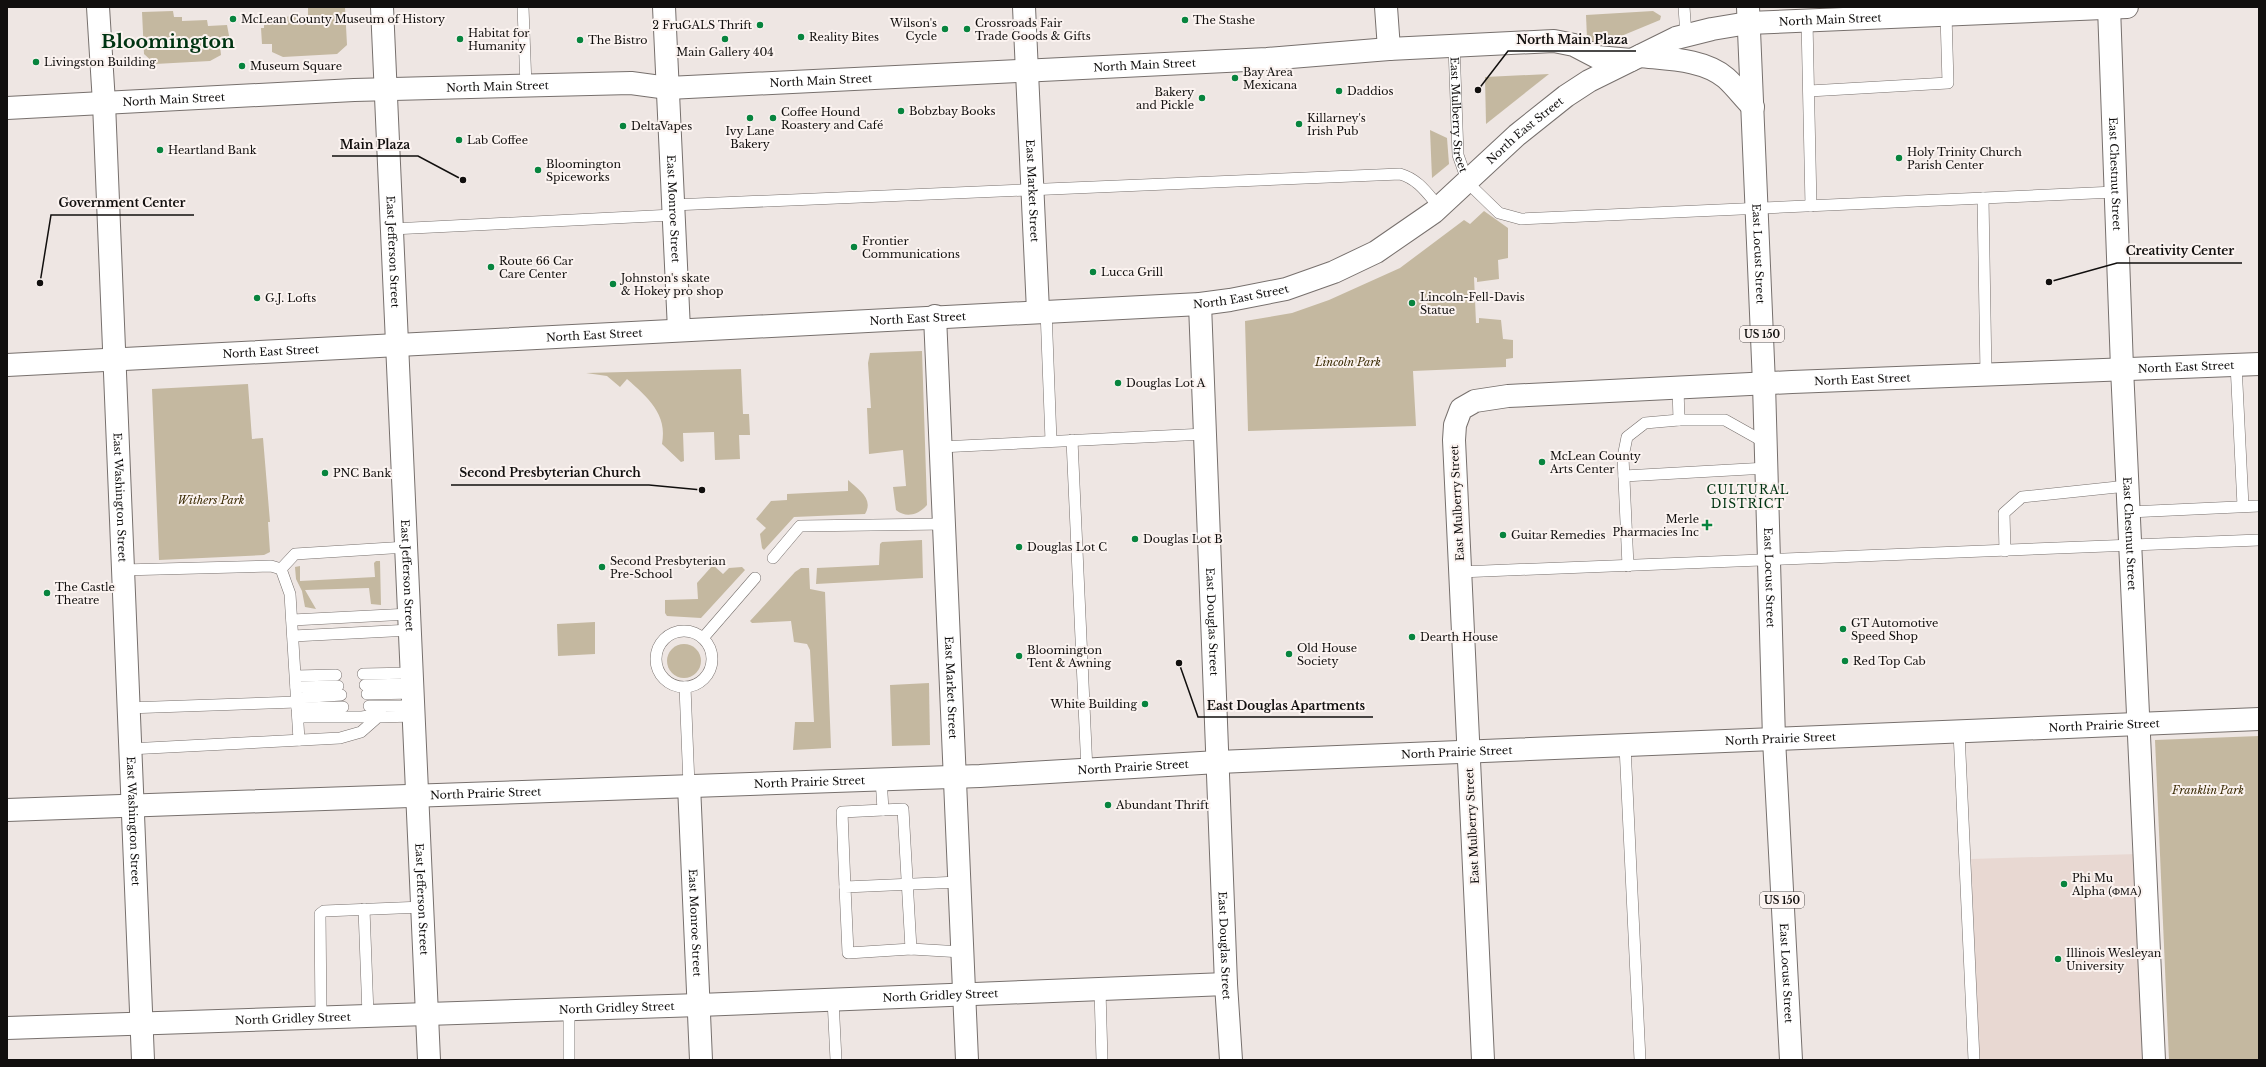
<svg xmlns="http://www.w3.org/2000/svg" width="2266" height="1067" font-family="'Libre Baskerville',serif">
  <rect width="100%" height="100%" fill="#eee6e3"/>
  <polygon fill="#e8d8d2" points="2137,854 2146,1060 1979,1060 1971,859"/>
  <g fill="#c4b8a0">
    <polygon points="308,7 345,7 347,45 337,54 283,57 272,52 272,44 262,44 261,28 264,28 264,23 283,23 283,17 308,15"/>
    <polygon points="173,11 174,17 182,17 182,21 207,20 208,26 227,25 231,46 220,46 221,55 210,61 155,64 144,54 142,12"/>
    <polygon points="1653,11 1661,16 1660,20 1602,44 1593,44 1587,38 1586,15"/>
    <polygon points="1549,74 1486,124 1485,77"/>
    <polygon points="1430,130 1447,138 1449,164 1432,178"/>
    <polygon points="1484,211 1508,228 1508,258 1498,260 1499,279 1477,282 1477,278 1474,277 1476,323 1479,323 1479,318 1501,320 1503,339 1513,340 1513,358 1506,359 1506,367 1413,371 1416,426 1248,431 1245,321 1292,313 1329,300 1400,268 1464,220 1470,224"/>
    <path d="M922,351L927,505C919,514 907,519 896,510L893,487L906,486L903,450L869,454L867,408H871L868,363L870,353Z"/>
    <path d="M741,369L743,414H749L750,435H739L740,459L715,460L714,432L683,433L684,461L681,462L662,444C668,414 647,397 627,379L620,387L607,376L586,373Z"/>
    <polygon points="248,384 252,439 263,438 270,522 268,522 270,552 264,555 159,560 152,389"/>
    <path d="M848,480C859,490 874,499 865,514L794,517L764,550L762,548L760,534L766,528L756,519L771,501L787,500V494L848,491Z"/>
    <polygon points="922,540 923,578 816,584 817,568 879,565 880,544 882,542"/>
    <polygon points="376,561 380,561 381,605 371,604 369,588 305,590 316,609 305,607 302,591 296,579 295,567 300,566 300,581 375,577 374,563"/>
    <polygon points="713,565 723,574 729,568 742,567 745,570 701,618 667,616 665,613 665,600 698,599 697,583"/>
    <polygon points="801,568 809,568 810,589 825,592 831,748 793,750 795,722 814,722 810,650 807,644 794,642 791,621 752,623 750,621 795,572"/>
    <polygon points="595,622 595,654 558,656 557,624"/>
    <circle cx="684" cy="661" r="17"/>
    <polygon points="929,683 930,745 892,746 890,685"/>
    <polygon points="2259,736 2259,1060 2169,1060 2155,740"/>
  </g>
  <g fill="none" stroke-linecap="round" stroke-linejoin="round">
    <g stroke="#77706d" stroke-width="12">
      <g id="lane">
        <polyline points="523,7 526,86"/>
        <polyline points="1684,7 1686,35"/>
        <polyline points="1807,21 1811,206"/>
        <path id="s1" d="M1454,46L1458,155L1468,183L1499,213L1521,219L2115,192"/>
        <polyline points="1809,91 1948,83 1946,15"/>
        <polyline points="1983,198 1986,374"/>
        <path d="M673,205L1400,174C1418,179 1427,193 1439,207"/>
        <polyline points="392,229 673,215"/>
        <polyline points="1046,310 1051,441"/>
        <polyline points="2236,364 2243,506"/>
        <polyline points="1678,388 1679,420 1725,420 1766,443"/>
        <polyline points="1072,440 1087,771"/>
        <polyline points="940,447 1205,434"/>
        <polyline points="1624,476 1767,468"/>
        <polyline points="2129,512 2259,506"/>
        <polyline points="2005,551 2004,513 2022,497 2127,486"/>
        <polyline points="773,558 800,526 944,524"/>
        <polyline points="1628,566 1623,457 1627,437 1645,423 1679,420"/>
        <polyline points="281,569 290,594 299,740"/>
        <polyline points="281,569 295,554 407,547"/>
        <polyline points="122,570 271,566 281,569"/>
        <polyline points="1460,572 2259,540"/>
        <polyline points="292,620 410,614"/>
        <circle cx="684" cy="659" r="28"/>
        <polyline points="293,636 411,630"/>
        <polyline points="703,638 755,578"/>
        <polyline points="363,674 413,673"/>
        <polyline points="296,676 336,675"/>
        <polyline points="365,685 413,684"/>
        <polyline points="296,687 338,686"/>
        <polyline points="685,687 689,785"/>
        <polyline points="367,694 414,693"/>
        <polyline points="297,698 341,695"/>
        <polyline points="369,706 414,706"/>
        <polyline points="127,708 297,702"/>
        <polyline points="297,708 343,707"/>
        <polyline points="298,717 362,717 381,714"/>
        <polyline points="1959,732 1974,1060"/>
        <polyline points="1625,746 1640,1060"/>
        <polyline points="129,749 340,738 361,732 378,717 415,716"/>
        <polyline points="883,810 903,809 911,949"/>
        <polyline points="959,882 845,887 848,953 911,949 962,952"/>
        <polyline points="845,887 842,812 883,810 881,778"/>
        <polyline points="364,909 368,1015"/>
        <polyline points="1100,990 1102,1060"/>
        <polyline points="833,999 836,1060"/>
        <polyline points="321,1016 320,914 324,911 423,907"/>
        <polyline points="569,1060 569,1009"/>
      </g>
    </g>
    <g stroke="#77706d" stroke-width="24">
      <g id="street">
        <path id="s2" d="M382,7L429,1060"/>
        <path id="s3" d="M664,7L679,330"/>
        <polyline points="1386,7 1389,49"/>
        <path id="s4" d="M2109,7L2122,368L2154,1060"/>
        <path id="s5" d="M7,108L354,90L631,83L668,88L1267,59L1389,49L1554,41L1574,45L1597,57L1631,60"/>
        <path id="s6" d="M1200,304L1226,984L1231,1060"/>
        <path id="s7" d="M935,316L967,1060"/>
        <path id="s8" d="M689,785L701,1060"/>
        <path id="s9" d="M7,810L980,776L1218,762L2259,719"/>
        <path id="s10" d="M7,1028L699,1005L1226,984"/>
        <path id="s11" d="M1483,1060L1454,440L1455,425L1461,409L1475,401L1508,396L1792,382L2259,364"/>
      </g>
    </g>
    <g stroke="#77706d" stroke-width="24">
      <g id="secondary">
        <path id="s12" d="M98,7L104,103L143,1060"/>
        <path id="s13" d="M1024,7L1038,311"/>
      </g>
    </g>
    <g stroke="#77706d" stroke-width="24">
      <g id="primary">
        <path id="s14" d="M1748,7L1764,384L1774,739L1791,1060"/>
        <path d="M1640,56C1667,59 1704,59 1726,78C1735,86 1744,98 1753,107"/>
        <path id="s15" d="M7,365L1200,304L1230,300L1286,289L1334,272L1376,252L1434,212L1517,135L1566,96L1589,81L1676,38L1712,29L1748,23L2127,7"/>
      </g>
    </g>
    <use href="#lane" stroke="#fff" stroke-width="11"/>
    <use href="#street" stroke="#fff" stroke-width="22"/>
    <use href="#secondary" stroke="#fff" stroke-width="22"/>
    <use href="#primary" stroke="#fff" stroke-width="22"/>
  </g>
  <g fill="#07843e" stroke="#fbf3f0" stroke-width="1.5">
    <circle cx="233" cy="19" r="4"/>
    <circle cx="1185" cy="20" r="4"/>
    <circle cx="760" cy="25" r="4"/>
    <circle cx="945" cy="29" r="4"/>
    <circle cx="967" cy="29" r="4"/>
    <circle cx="801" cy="37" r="4"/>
    <circle cx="460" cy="39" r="4"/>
    <circle cx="725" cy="39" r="4"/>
    <circle cx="580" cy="40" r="4"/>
    <circle cx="36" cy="62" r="4"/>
    <circle cx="242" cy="66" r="4"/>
    <circle cx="1235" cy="78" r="4"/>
    <circle cx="1339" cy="91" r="4"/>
    <circle cx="1202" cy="98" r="4"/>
    <circle cx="901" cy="111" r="4"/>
    <circle cx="750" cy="118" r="4"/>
    <circle cx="773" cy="118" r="4"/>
    <circle cx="1299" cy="124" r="4"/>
    <circle cx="623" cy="126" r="4"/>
    <circle cx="459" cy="140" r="4"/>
    <circle cx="160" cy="150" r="4"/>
    <circle cx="1899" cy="158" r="4"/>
    <circle cx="538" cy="170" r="4"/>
    <circle cx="854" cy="247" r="4"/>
    <circle cx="491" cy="267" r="4"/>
    <circle cx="1093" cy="272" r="4"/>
    <circle cx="613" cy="284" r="4"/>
    <circle cx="257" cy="298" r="4"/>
    <circle cx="1412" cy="303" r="4"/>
    <circle cx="1118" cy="383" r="4"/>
    <circle cx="1542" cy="462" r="4"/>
    <circle cx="325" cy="473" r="4"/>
    <path d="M1705 519h4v4h4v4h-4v4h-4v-4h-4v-4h4z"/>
    <circle cx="1503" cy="535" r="4"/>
    <circle cx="1135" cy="539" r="4"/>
    <circle cx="1019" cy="547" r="4"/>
    <circle cx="602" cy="567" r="4"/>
    <circle cx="47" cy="593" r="4"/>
    <circle cx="1843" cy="629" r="4"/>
    <circle cx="1412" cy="637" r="4"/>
    <circle cx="1289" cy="654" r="4"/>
    <circle cx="1019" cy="656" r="4"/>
    <circle cx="1845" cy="661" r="4"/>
    <circle cx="1145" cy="704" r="4"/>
    <circle cx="1108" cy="805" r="4"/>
    <circle cx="2064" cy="884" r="4"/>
    <circle cx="2058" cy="959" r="4"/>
  </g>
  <g text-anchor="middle" stroke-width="4" stroke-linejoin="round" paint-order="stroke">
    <g fill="#fbf3f0" stroke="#575352" stroke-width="1">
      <rect x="1740" y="326" width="44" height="16" rx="3"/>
      <rect x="1760" y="892" width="44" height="16" rx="3"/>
    </g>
    <g font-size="10" font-weight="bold" fill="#110f0e">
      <text x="1762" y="338">US 150</text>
      <text x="1782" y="904">US 150</text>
    </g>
    <g font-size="11" fill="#110f0e" stroke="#fbf3f0" text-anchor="start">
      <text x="241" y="23">McLean County Museum of History</text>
      <text x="1193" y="24">The Stashe</text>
      <text x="937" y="27" text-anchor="end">Wilson's<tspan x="937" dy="13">Cycle</tspan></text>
      <text x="975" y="27">Crossroads Fair<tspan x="975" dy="13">Trade Goods &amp; Gifts</tspan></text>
      <text x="752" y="29" text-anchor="end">2 FruGALS Thrift</text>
      <text x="468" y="37">Habitat for<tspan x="468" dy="13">Humanity</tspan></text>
      <text x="809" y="41">Reality Bites</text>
      <text x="588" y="44">The Bistro</text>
      <text x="725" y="56" text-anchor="middle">Main Gallery 404</text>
      <text x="44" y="66">Livingston Building</text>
      <text x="250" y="70">Museum Square</text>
      <text x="1243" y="76">Bay Area<tspan x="1243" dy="13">Mexicana</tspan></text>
      <text x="1347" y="95">Daddios</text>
      <text x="1194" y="96" text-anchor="end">Bakery<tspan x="1194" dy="13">and Pickle</tspan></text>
      <text x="909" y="115">Bobzbay Books</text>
      <text x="781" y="116">Coffee Hound<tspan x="781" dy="13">Roastery and Café</tspan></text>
      <text x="1307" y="122">Killarney's<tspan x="1307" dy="13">Irish Pub</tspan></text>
      <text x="631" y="130">DeltaVapes</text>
      <text x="750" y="135" text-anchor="middle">Ivy Lane<tspan x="750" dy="13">Bakery</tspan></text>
      <text x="467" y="144">Lab Coffee</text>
      <text x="168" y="154">Heartland Bank</text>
      <text x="1907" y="156">Holy Trinity Church<tspan x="1907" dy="13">Parish Center</tspan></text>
      <text x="546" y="168">Bloomington<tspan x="546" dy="13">Spiceworks</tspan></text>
      <text x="862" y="245">Frontier<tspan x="862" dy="13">Communications</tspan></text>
      <text x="499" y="265">Route 66 Car<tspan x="499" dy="13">Care Center</tspan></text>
      <text x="1101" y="276">Lucca Grill</text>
      <text x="621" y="282">Johnston's skate<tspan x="621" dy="13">&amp; Hokey pro shop</tspan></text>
      <text x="1420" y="301">Lincoln-Fell-Davis<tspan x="1420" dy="13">Statue</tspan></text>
      <text x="265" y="302">G.J. Lofts</text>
      <text x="1126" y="387">Douglas Lot A</text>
      <text x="1550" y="460">McLean County<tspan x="1550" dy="13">Arts Center</tspan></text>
      <text x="333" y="477">PNC Bank</text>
      <text x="1699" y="523" text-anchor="end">Merle<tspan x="1699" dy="13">Pharmacies Inc</tspan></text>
      <text x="1511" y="539">Guitar Remedies</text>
      <text x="1143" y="543">Douglas Lot B</text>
      <text x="1027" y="551">Douglas Lot C</text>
      <text x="610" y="565">Second Presbyterian<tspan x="610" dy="13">Pre-School</tspan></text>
      <text x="55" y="591">The Castle<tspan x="55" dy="13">Theatre</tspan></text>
      <text x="1851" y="627">GT Automotive<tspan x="1851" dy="13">Speed Shop</tspan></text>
      <text x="1420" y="641">Dearth House</text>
      <text x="1297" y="652">Old House<tspan x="1297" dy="13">Society</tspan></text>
      <text x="1027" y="654">Bloomington<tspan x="1027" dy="13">Tent &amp; Awning</tspan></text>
      <text x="1853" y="665">Red Top Cab</text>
      <text x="1137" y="708" text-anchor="end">White Building</text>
      <text x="1116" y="809">Abundant Thrift</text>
      <text x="2072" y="882">Phi Mu<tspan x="2072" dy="13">Alpha (ΦΜΑ)</tspan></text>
      <text x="2066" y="957">Illinois Wesleyan<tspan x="2066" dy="13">University</tspan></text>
    </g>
    <g font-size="11" fill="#110f0e" stroke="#fbf3f0">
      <text dy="4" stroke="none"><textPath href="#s15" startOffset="1906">North Main Street</textPath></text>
      <text dy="4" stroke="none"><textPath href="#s5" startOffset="1139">North Main Street</textPath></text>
      <text dy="4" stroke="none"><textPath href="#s5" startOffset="815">North Main Street</textPath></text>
      <text dy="4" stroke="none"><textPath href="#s5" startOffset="491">North Main Street</textPath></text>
      <text dy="4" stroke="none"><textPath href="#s5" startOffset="167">North Main Street</textPath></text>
      <text dy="4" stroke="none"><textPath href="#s1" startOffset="69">East Mulberry Street</textPath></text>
      <text dy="4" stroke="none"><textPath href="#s15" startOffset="1572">North East Street</textPath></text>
      <text dy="4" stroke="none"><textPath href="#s4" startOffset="167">East Chestnut Street</textPath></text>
      <text dy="4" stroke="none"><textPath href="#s13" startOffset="184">East Market Street</textPath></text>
      <text dy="4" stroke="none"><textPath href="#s3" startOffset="202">East Monroe Street</textPath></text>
      <text dy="4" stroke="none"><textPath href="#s2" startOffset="245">East Jefferson Street</textPath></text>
      <text dy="4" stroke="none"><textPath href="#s14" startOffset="247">East Locust Street</textPath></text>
      <text dy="4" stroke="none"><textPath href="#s15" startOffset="1236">North East Street</textPath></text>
      <text dy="4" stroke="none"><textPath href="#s15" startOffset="912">North East Street</textPath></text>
      <text dy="4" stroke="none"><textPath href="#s15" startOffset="588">North East Street</textPath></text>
      <text dy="4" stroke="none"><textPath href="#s15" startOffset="264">North East Street</textPath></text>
      <text dy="4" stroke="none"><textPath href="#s11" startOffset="1381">North East Street</textPath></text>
      <text dy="4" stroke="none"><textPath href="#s11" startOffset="1057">North East Street</textPath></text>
      <text dy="4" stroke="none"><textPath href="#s12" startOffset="491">East Washington Street</textPath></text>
      <text transform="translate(1457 503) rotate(-93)" y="4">East Mulberry Street</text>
      <text dy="4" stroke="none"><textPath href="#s4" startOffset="527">East Chestnut Street</textPath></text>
      <text dy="4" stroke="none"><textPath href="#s2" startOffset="569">East Jefferson Street</textPath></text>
      <text dy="4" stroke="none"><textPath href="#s14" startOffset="571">East Locust Street</textPath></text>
      <text dy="4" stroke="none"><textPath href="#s6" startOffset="318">East Douglas Street</textPath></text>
      <text dy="4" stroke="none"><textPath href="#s7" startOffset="372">East Market Street</textPath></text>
      <text dy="4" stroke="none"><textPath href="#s9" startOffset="2099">North Prairie Street</textPath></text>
      <text dy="4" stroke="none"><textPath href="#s9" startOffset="1775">North Prairie Street</textPath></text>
      <text dy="4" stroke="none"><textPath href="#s9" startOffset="1451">North Prairie Street</textPath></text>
      <text dy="4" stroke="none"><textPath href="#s9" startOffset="1127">North Prairie Street</textPath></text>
      <text dy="4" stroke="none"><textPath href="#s9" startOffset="803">North Prairie Street</textPath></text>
      <text dy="4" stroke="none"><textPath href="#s9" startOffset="479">North Prairie Street</textPath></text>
      <text dy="4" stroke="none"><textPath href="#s12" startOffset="815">East Washington Street</textPath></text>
      <text transform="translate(1472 826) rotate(-93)" y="4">East Mulberry Street</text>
      <text dy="4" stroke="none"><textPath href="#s2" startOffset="893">East Jefferson Street</textPath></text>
      <text dy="4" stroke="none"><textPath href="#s8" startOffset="138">East Monroe Street</textPath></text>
      <text dy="4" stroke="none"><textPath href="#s6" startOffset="642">East Douglas Street</textPath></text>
      <text dy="4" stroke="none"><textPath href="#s14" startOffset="967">East Locust Street</textPath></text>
      <text dy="4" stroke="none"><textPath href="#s10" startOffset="934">North Gridley Street</textPath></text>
      <text dy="4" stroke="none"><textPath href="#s10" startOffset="610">North Gridley Street</textPath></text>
      <text dy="4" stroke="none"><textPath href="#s10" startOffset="286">North Gridley Street</textPath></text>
    </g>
    <g font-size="11" font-style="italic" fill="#3b2b04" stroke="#fbf3f0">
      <text x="1348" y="366">Lincoln Park</text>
      <text x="211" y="504">Withers Park</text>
      <text x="2208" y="794">Franklin Park</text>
    </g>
    <g font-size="12" letter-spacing="1" fill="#003412" stroke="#fbf3f0">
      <text x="1748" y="494">CULTURAL<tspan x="1748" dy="14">DISTRICT</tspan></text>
    </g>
    <g font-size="19" font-weight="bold" fill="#003412" stroke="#fbf3f0">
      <text x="168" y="48">Bloomington</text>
    </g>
  </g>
  <path fill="none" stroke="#110f0e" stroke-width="1.5" d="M1478 90L1508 51H1636M463 180L418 156H332M40 283L51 215H194M2049 282L2117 263H2242M702 490L649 485H451M1179 663L1198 717H1373"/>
  <g fill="#110f0e" stroke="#fbf3f0" stroke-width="1.5">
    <circle cx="1478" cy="90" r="4"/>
    <circle cx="463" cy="180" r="4"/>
    <circle cx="40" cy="283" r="4"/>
    <circle cx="2049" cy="282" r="4"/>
    <circle cx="702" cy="490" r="4"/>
    <circle cx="1179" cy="663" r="4"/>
  </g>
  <g font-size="12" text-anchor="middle" font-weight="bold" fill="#110f0e" stroke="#fbf3f0" stroke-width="4" stroke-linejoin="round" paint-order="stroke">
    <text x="1572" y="44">North Main Plaza</text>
    <text x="375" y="149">Main Plaza</text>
    <text x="122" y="207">Government Center</text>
    <text x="2180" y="255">Creativity Center</text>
    <text x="550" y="477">Second Presbyterian Church</text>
    <text x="1286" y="710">East Douglas Apartments</text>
  </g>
  <rect width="2266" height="1067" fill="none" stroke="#110f0e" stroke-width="16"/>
</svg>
